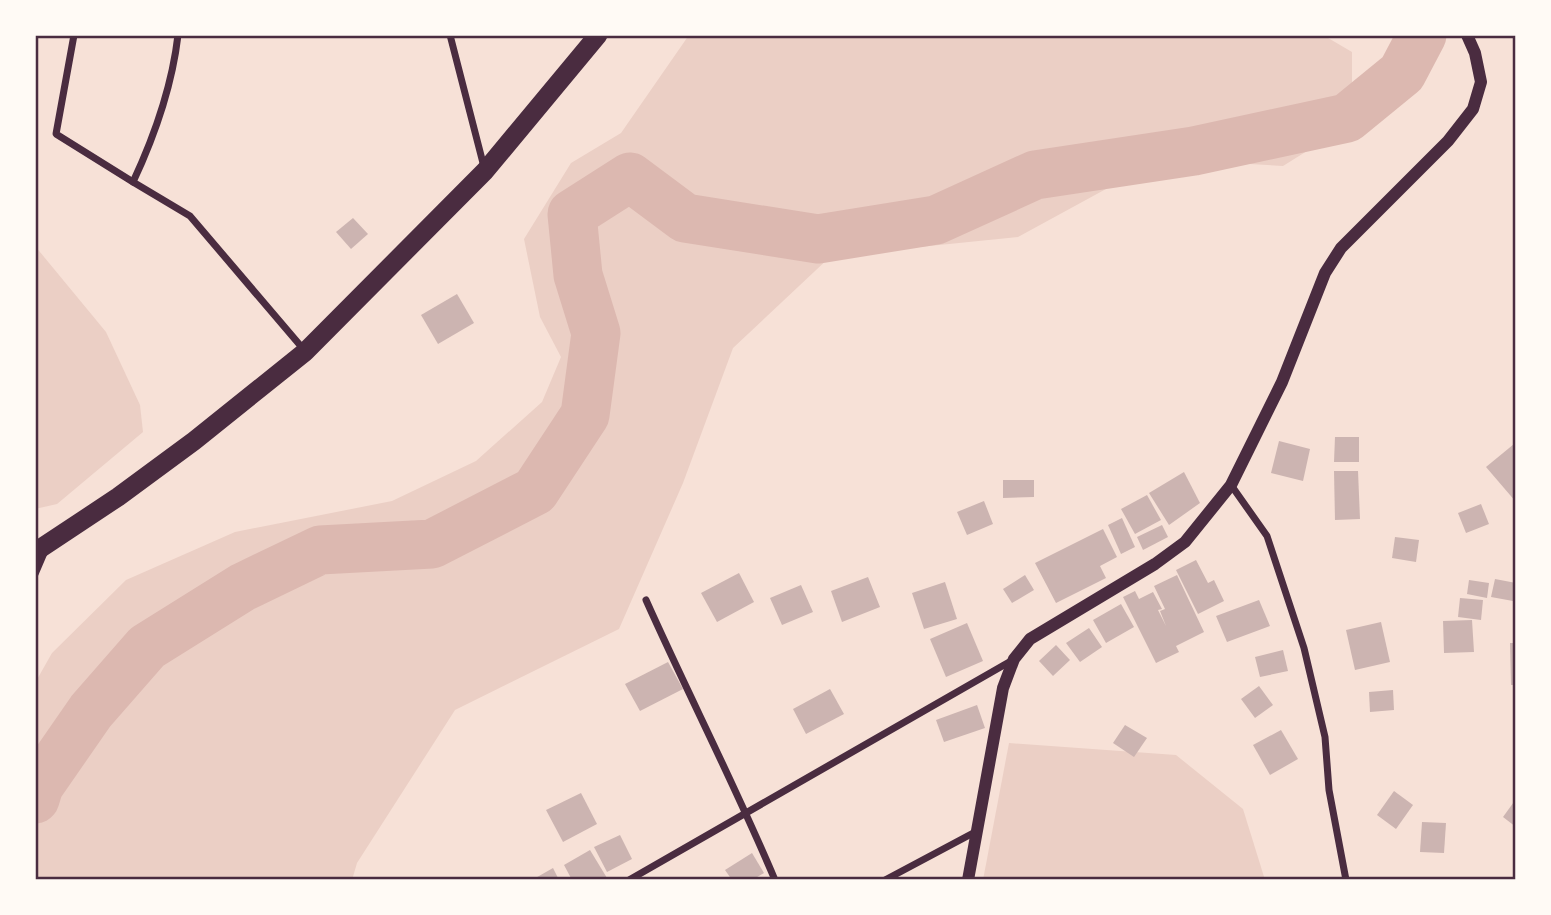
<svg xmlns="http://www.w3.org/2000/svg" width="1551" height="915" font-family="Rubik,sans-serif">
  <rect width="100%" height="100%" fill="#f7e1d7"/>
  <g fill="#ebcfc5">
    <polygon points="689,35 1323,35 1352,52 1352,123 1283,166 1161,159 1018,237 831,256 733,348 683,483 619,629 455,710 357,863 352,880 35,880 35,683 52,653 126,580 235,532 392,501 476,461 542,402 561,357 540,317 524,239 571,163 621,133"/>
    <polygon points="35,246 106,332 140,405 143,432 57,504 35,509"/>
    <polygon points="1009,743 1176,755 1243,809 1265,880 983,880"/>
  </g>
  <g fill="none" stroke-linecap="round" stroke-linejoin="round">
    <polyline stroke="#dcb8b0" stroke-width="49" points="35,799 39,786 91,711 147,647 243,587 320,550 432,544 535,491 585,415 596,333 578,275 572,214 630,177 685,218 818,239 936,220 1035,175 1194,151 1347,118 1402,73 1422,35"/>
  </g>
  <g fill="#ccb4b1">
    <polygon points="353,218 368,234 351,249 336,232"/>
    <polygon points="457,294 474,323 438,344 421,315"/>
    <polygon points="1335,437 1359,437 1359,462 1334,462"/>
    <polygon points="1279,441 1310,449 1303,481 1271,473"/>
    <polygon points="1514,444 1516,446 1516,502 1486,467"/>
    <polygon points="1334,471 1358,471 1360,519 1335,520"/>
    <polygon points="1184,472 1200,503 1169,525 1149,493"/>
    <polygon points="1003,480 1034,480 1034,497 1003,498"/>
    <polygon points="1147,495 1161,520 1135,534 1121,509"/>
    <polygon points="984,501 993,524 967,535 957,512"/>
    <polygon points="1481,504 1489,524 1466,533 1458,513"/>
    <polygon points="1122,518 1135,547 1121,554 1108,525"/>
    <polygon points="1162,525 1168,537 1143,550 1137,537"/>
    <polygon points="1103,529 1117,557 1100,566 1106,578 1056,603 1035,563"/>
    <polygon points="1395,537 1419,540 1416,562 1392,558"/>
    <polygon points="1196,560 1208,583 1214,580 1224,601 1198,614 1176,570"/>
    <polygon points="739,573 754,602 717,622 701,593"/>
    <polygon points="1025,575 1034,590 1012,603 1003,589"/>
    <polygon points="1177,575 1204,632 1176,646 1179,652 1156,663 1123,597 1135,591 1139,599 1153,592 1162,609 1158,610 1166,626 1160,611 1165,609 1154,586"/>
    <polygon points="868,577 880,607 842,622 831,591"/>
    <polygon points="1495,579 1516,583 1516,596 1514,595 1513,601 1491,597"/>
    <polygon points="1469,580 1489,583 1487,598 1467,594"/>
    <polygon points="945,582 957,619 924,629 912,593"/>
    <polygon points="801,585 813,612 782,625 770,598"/>
    <polygon points="1460,598 1483,600 1481,620 1458,617"/>
    <polygon points="1259,600 1270,626 1227,642 1216,616"/>
    <polygon points="1121,604 1134,627 1106,643 1093,620"/>
    <polygon points="1472,620 1474,652 1444,653 1443,621"/>
    <polygon points="1381,622 1390,662 1355,670 1346,630"/>
    <polygon points="967,623 983,661 946,677 930,639"/>
    <polygon points="1089,628 1102,647 1080,662 1066,643"/>
    <polygon points="1510,643 1516,643 1516,685 1511,685"/>
    <polygon points="1056,645 1070,660 1053,676 1039,661"/>
    <polygon points="1283,650 1288,671 1260,677 1255,657"/>
    <polygon points="668,662 683,689 640,711 625,684"/>
    <polygon points="1259,686 1273,705 1255,718 1241,699"/>
    <polygon points="830,689 844,714 806,734 793,709"/>
    <polygon points="1393,690 1394,710 1370,712 1369,692"/>
    <polygon points="977,705 985,728 944,742 936,720"/>
    <polygon points="1125,725 1147,738 1134,757 1113,743"/>
    <polygon points="1281,730 1298,759 1270,775 1253,745"/>
    <polygon points="1394,791 1413,805 1396,829 1377,815"/>
    <polygon points="581,793 597,824 563,842 546,810"/>
    <polygon points="1516,799 1516,827 1503,817"/>
    <polygon points="1422,822 1446,823 1444,853 1420,852"/>
    <polygon points="620,835 632,859 607,872 594,847"/>
    <polygon points="590,850 607,878 603,880 572,880 564,865"/>
    <polygon points="752,853 764,873 752,880 732,880 725,870"/>
    <polygon points="553,868 559,880 532,880"/>
  </g>
  <g fill="none" stroke-linecap="round" stroke-linejoin="round">
    <g stroke="#4a2c40" stroke-width="7">
      <polyline points="74,35 56,134 133,182"/>
      <path d="M178,35C172,87 155,135 133,182L190,216L305,351"/>
      <polyline points="450,35 484,167"/>
      <polyline points="1231,485 1267,536 1304,648 1325,737 1329,790 1346,880"/>
      <polyline points="35,574 44,553"/>
      <path d="M646,600C688,694 735,785 775,880"/>
      <polyline points="629,880 1011,661"/>
      <polyline points="885,880 977,831"/>
    </g>
    <polyline stroke="#4a2c40" stroke-width="12" points="968,880 1003,688 1014,659 1030,639 1155,564 1185,542 1231,485 1282,382 1325,273 1341,248 1448,141 1473,109 1481,82 1475,53 1467,35"/>
    <polyline stroke="#4a2c40" stroke-width="19" points="35,552 118,497 194,441 305,352 485,171 598,35"/>
  </g>
  <rect width="1551" height="915" fill="none" stroke="#fffaf5" stroke-width="74"/>
  <rect x="37" y="37" width="1477" height="841" fill="none" stroke="#4a2c40" stroke-width="2.5"/>
</svg>
